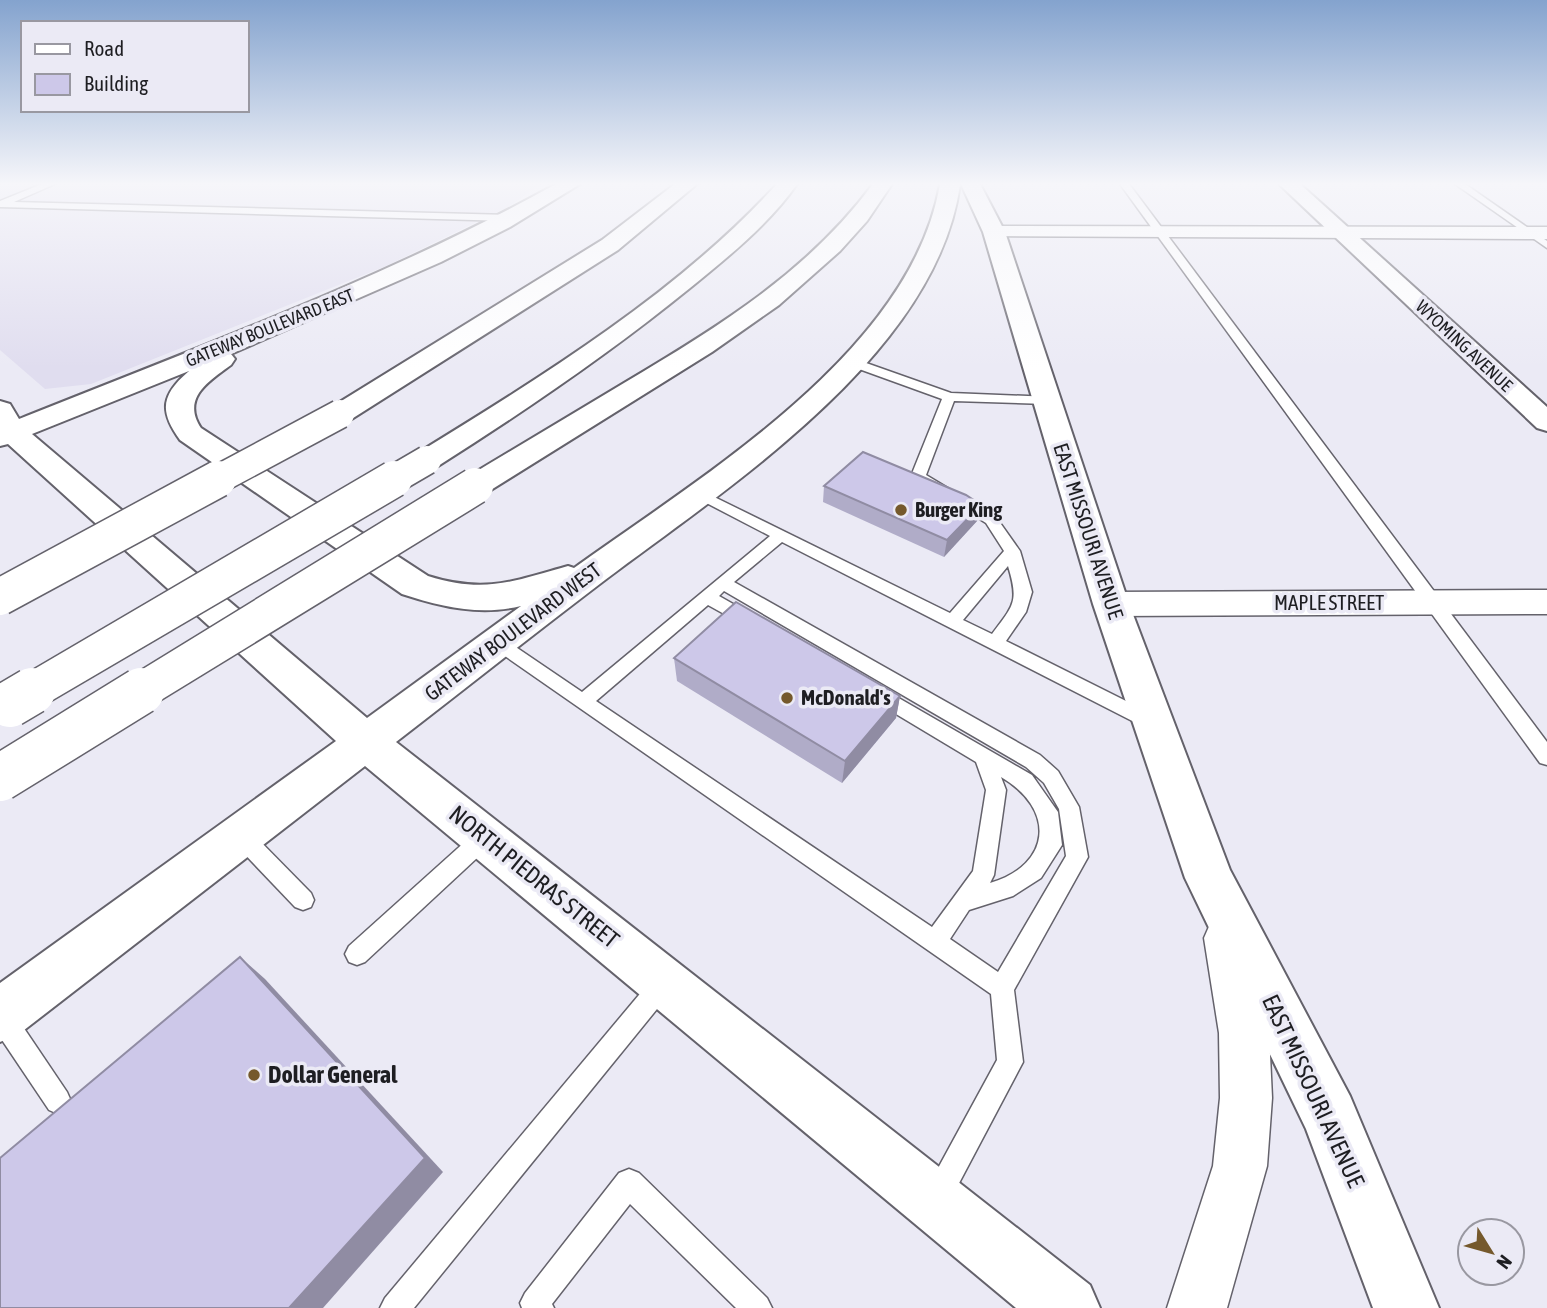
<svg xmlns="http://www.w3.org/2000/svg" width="1547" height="1308" font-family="'Asap Condensed',sans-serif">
  <rect width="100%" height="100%" fill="#ebeaf5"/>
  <polygon fill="#e0ddef" points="0,184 540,184 510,206 386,266 91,384 45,389 0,350"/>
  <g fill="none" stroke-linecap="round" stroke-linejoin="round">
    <g stroke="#64626b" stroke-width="3">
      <g id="service">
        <polygon points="42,184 55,184 14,202 512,215 517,218 512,221 0,207 0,201"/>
        <polygon points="1120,184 1129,184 1547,742 1547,765 1540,763"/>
        <polygon points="1455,184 1465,184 1547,241 1547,248"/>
        <path d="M852,358L951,393L1052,397V403L1047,404L954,401L926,475L996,517L1020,551L1032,592L1026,612L1006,641L1158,717L1160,722L1158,727L1151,729L1144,727L782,542L734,582L1040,755L1058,771L1079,807L1088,857L1014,990L1023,1062L948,1204L938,1208L928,1204L924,1194L997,1060L991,994L492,647L489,643L492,639H504L582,692L770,536L693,496L691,493L698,489L950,613L1004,551L986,523L911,476L942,399L848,365V359ZM1008,566C1019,602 1014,605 992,634L963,620ZM724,591L1026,767L1044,783L1059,809L1066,856L998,972L950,939L969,910L1013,896L1041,878L1062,845L1058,812L1032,775L883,689H871L868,694L871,699L976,762L986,790L973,871L932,927L596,701L708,605L744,625H756L758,621L756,617L719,596ZM1001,777C1056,809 1052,865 990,883L994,875L1006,790Z"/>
        <polygon points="241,827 248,829 311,893 314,900 311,907 303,910 295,907 234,843 231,836 234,829"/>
        <polygon points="484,829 491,831 494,838 491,845 365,962 357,965 349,962 345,954 349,946 477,831"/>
        <polygon points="662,973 670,977 674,985 670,993 414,1308 380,1308 385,1298 654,977"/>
        <polygon points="2,1006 11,1009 67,1092 71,1101 67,1110 58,1114 49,1110 0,1037"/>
        <polygon points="629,1169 639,1173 767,1298 772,1308 736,1308 630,1204 552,1304 554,1308 522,1308 520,1303 525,1293 619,1173"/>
      </g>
    </g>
    <g stroke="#64626b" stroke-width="3">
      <g id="minor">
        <polygon points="994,226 1547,227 1547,239 987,236 984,232 987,228"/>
        <polygon points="1547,590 1547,614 1111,616 1099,612 1094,604 1099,596 1111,592"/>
        <polygon points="1227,916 1243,922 1255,957 1269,1033 1272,1098 1267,1166 1227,1308 1167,1308 1213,1166 1220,1098 1219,1033 1204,938 1211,922"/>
      </g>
    </g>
    <g stroke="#64626b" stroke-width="4">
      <polygon id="tertiary" points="1279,184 1300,184 1547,407 1547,431 1537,428"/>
    </g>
    <g stroke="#64626b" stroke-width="4">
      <g id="secondary">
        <path d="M556,184H580L510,227L441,262L231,354L235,359L231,365C209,381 181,398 201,428L428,576C485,594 514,581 568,566L574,568C703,475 911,352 940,184H960C937,353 731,485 605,580C535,633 466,688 396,742L1090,1285L1100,1308H1016L365,766L19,1034L0,1042V983L336,741L8,444L0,446V401L10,404L19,419C201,346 384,279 556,184ZM189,371C161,395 159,411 180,440L402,594C442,607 480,616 521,606L367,718L32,434Z"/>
        <polygon points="961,184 980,184 1005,232 1129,604 1230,870 1350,1096 1439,1308 1373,1308 1306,1129 1185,878 1093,604 983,232"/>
      </g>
    </g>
    <g stroke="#64626b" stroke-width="4">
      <g id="motorway">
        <polygon points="675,184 697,184 618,250 350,420 340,423 330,420 326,414 330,408 602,240"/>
        <path d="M777,184H797C769,224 728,257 690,288C610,353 525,411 438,466L427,469L416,466L412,460L416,454C541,377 678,293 777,184Z"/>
        <path d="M873,184H892L867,221L840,251L779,305L712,352L486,493L475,496L464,493L459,486L464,479C517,447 571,415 624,383C717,328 808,272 873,184Z"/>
      </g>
    </g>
    <use href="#service" fill="#fff" fill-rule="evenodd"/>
    <use href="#minor" fill="#fff" fill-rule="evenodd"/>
    <use href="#tertiary" fill="#fff" fill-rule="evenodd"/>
    <use href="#secondary" fill="#fff" fill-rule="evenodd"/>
    <use href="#motorway" fill="#fff" fill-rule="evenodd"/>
    <g stroke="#64626b" stroke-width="31" stroke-linecap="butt">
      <g id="motorway-bridge-far2">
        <polyline points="215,481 340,414"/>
        <polyline points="391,481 427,460"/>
      </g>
    </g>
    <g stroke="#64626b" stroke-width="39" stroke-linecap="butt">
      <g id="motorway-bridge-far1">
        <polyline points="0,597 218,479"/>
        <polyline points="29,693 394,479"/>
        <polyline points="138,693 475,486"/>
      </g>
    </g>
    <g stroke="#64626b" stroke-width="49" stroke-linecap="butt">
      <g id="motorway-bridge">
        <polyline points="10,704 32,691"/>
        <polyline points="0,778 141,691"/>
      </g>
    </g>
    <use href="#motorway-bridge-far2" stroke="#fff" stroke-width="28"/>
    <use href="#motorway-bridge-far1" stroke="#fff" stroke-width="36"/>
    <use href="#motorway-bridge" stroke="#fff" stroke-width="46"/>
  </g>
  <g fill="#b0acc8">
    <polygon points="824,486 981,505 977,521 944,557 823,502"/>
    <polygon points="674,658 900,696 896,718 842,783 677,681"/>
  </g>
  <g fill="#908ca3">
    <polygon points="981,505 977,521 944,557 947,540"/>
    <polygon points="900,696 896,718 842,783 845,761"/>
    <polygon points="240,957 265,979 443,1172 323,1308 289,1308"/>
  </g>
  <g fill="#cdc8e9" stroke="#908ca3" stroke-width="2">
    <polygon points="863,452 966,495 981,505 947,540 824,486"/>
    <polygon points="736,602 900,696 845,761 674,658"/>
    <polygon points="240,957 425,1158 289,1308 0,1308 0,1158"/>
  </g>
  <linearGradient id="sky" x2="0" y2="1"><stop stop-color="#84a3ce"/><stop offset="0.5" stop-color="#f6f6fa"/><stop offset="1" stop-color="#f6f6fa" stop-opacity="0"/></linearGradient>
  <rect width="1547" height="368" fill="url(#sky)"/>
  <g fill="#75592c" stroke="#ebeaf5" stroke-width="2.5">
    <circle cx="901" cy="510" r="7"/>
    <circle cx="787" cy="698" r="7"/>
    <circle cx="254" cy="1075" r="7"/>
  </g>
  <g text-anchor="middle" stroke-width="7" stroke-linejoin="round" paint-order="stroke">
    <g font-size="18" fill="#1e1e22" stroke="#ebeaf5">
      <text transform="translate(270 328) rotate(-22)" y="6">GATEWAY BOULEVARD EAST</text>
      <text transform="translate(1464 346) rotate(43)" y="6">WYOMING AVENUE</text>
    </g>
    <g font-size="21" font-weight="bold" fill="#1e1e22" stroke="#ebeaf5" text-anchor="start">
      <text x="915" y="517">Burger King</text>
      <text x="801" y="705">McDonald's</text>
    </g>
    <g font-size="21" fill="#1e1e22" stroke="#ebeaf5">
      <text transform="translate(1088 531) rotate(72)" y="7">EAST MISSOURI AVENUE</text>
      <text x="1329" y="610">MAPLE STREET</text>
      <text transform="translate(513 632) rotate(-37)" y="7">GATEWAY BOULEVARD WEST</text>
    </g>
    <g font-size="24" fill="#1e1e22" stroke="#ebeaf5">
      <text transform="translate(534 877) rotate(39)" y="8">NORTH PIEDRAS STREET</text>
      <text transform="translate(1313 1091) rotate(65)" y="8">EAST MISSOURI AVENUE</text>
    </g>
    <g font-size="24" font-weight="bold" fill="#1e1e22" stroke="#ebeaf5" text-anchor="start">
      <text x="268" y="1083">Dollar General</text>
    </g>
  </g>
  <rect x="21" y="21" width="228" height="91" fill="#ebeaf5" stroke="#9998a1" stroke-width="2"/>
  <rect x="35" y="44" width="35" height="10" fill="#ffffff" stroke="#9998a1" stroke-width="2"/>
  <text x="84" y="56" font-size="21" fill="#1e1e22">Road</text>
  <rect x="35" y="74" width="35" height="21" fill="#cdc8e9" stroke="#9998a1" stroke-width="2"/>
  <text x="84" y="91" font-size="21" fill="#1e1e22">Building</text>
  <g transform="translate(1491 1252) rotate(127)"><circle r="33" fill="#ebeaf5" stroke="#9998a1" stroke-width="2"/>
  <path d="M0-5L12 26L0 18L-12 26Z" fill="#75592c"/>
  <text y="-10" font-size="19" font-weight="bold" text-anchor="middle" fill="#1e1e22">N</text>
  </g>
</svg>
